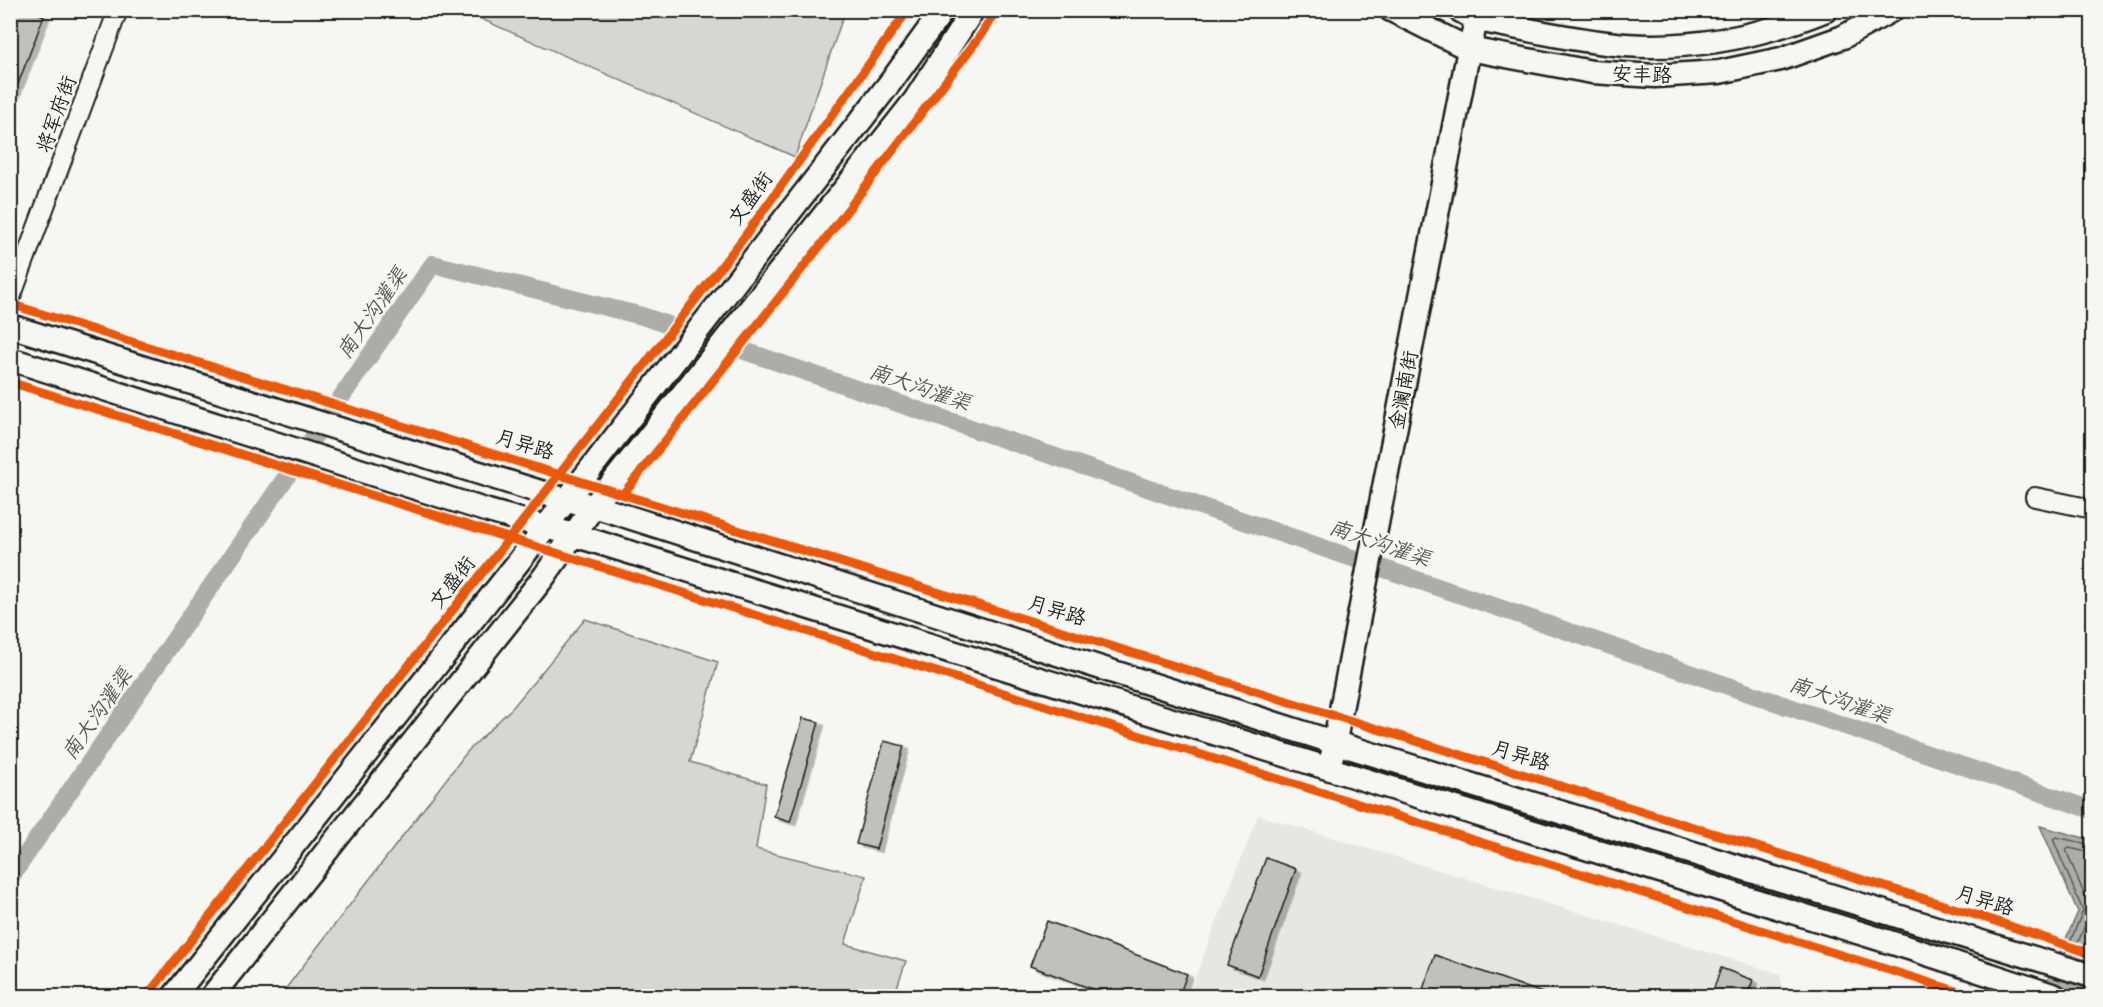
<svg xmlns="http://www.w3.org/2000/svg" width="2103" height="1007" font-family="'Comic Neue','LXGW WenKai TC',sans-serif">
  <defs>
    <filter id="shadow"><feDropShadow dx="5.5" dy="3.5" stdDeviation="0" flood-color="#0004"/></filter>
  </defs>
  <rect width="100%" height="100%" fill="#f6f6f2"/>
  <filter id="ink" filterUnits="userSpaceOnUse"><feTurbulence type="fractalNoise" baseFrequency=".0167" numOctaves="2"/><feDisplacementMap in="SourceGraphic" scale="12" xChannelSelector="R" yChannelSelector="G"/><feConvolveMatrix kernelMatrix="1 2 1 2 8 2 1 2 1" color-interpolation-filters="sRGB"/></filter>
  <g filter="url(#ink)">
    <polygon fill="#e6e6e2" points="1258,815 1780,974 1784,996 1188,996"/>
    <g fill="#d6d6d2" stroke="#797977" stroke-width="1.5">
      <polygon points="463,11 845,10 845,11 795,157"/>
      <polygon points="585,619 718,662 690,762 766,784 756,849 866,876 845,944 906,961 894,996 280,996 467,752 514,706"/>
    </g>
    <polygon fill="#acaca9" stroke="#727271" stroke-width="1.5" points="2040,826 2092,840 2092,996 2040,996 2078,912"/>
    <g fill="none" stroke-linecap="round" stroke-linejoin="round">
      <g stroke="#565654" stroke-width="1.5">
        <polyline points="2065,954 2083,911 2053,839 2056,837 2092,845"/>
        <polyline points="2072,957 2091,911 2066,850 2069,848 2092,853"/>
      </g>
      <polyline stroke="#acaca9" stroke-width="18" points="10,878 433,264 642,316 2092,810"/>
    </g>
    <g fill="#c0c0bd" stroke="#1c1c1c" stroke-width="1.5" filter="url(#shadow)">
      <polygon points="15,10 31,10 44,16 10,105 10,23"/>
      <polygon points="803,718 819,722 790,822 774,817"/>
      <polygon points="884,741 904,746 876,849 856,844"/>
      <polygon points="1266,858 1296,869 1258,976 1227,965"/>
      <polygon points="1047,921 1187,974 1179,996 1111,996 1030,966"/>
      <polygon points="1435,955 1551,996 1443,996 1423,989"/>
      <polygon points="1721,968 1753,980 1747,996 1711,996"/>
    </g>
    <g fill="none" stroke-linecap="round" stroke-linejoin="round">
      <g stroke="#1c1c1c" stroke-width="22">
        <g id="minor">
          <polyline points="10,300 118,10"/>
          <polyline points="2035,497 2092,509"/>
        </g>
      </g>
      <g stroke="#1c1c1c" stroke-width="27">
        <g id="major">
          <polyline points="1391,10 1469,49 1592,72 1655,76 1719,72 1781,59 1843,37 1892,10"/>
          <path d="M1459,10L1477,20C1526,29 1576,41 1625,45C1695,50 1762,36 1826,10"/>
          <polyline points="10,326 566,500 594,506 1336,743 2092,976"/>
          <polyline points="10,359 488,511 574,535 1912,949 2055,996"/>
          <polyline points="1332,756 1469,49 1479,10"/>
          <polyline points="174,996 520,560 893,79 943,10"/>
          <polyline points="212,996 543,578 594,506 915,100 973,10"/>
        </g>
      </g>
      <use href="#minor" stroke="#f6f6f2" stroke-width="18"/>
      <use href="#major" stroke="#f6f6f2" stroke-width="22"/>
      <g stroke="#f6f6f2" stroke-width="13">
        <g id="cycleway">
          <polyline points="10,304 1992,920 2092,954"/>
          <polyline points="10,382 1972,996"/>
          <polyline points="623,494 817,250 981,35 996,10"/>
          <polyline points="147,996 509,539 745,236 908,10"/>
        </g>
      </g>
      <use href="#cycleway" stroke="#e8590c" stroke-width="9"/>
    </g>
  </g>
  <g text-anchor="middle" stroke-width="4.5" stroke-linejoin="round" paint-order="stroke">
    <g font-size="20" fill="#1c1c1c" stroke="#f6f6f2">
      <text transform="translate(1642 74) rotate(2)" y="7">安丰路</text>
      <text transform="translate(56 114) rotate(-70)" y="7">将军府街</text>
      <text transform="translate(750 198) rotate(-54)" y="7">文盛街</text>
      <text transform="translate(1403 390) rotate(-79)" y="7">金澜南街</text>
      <text transform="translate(525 444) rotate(17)" y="7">月异路</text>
      <text transform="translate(452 582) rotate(-52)" y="7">文盛街</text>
      <text transform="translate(1057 610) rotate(17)" y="7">月异路</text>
      <text transform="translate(1521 755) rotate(17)" y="7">月异路</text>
      <text transform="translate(1985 900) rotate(17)" y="7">月异路</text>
    </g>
    <g font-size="21" font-style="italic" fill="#565654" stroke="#f6f6f2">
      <text transform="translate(372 313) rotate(-55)" y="7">南大沟灌渠</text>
      <text transform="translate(920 387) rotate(19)" y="7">南大沟灌渠</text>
      <text transform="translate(1380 543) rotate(19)" y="7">南大沟灌渠</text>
      <text transform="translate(1840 700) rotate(19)" y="7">南大沟灌渠</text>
      <text transform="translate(97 714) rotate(-55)" y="7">南大沟灌渠</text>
    </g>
  </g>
  <rect width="2103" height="1007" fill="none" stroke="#f6f6f2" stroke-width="36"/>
  <rect x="18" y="18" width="2067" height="971" fill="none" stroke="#1c1c1c" stroke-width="2" filter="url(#ink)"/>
</svg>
